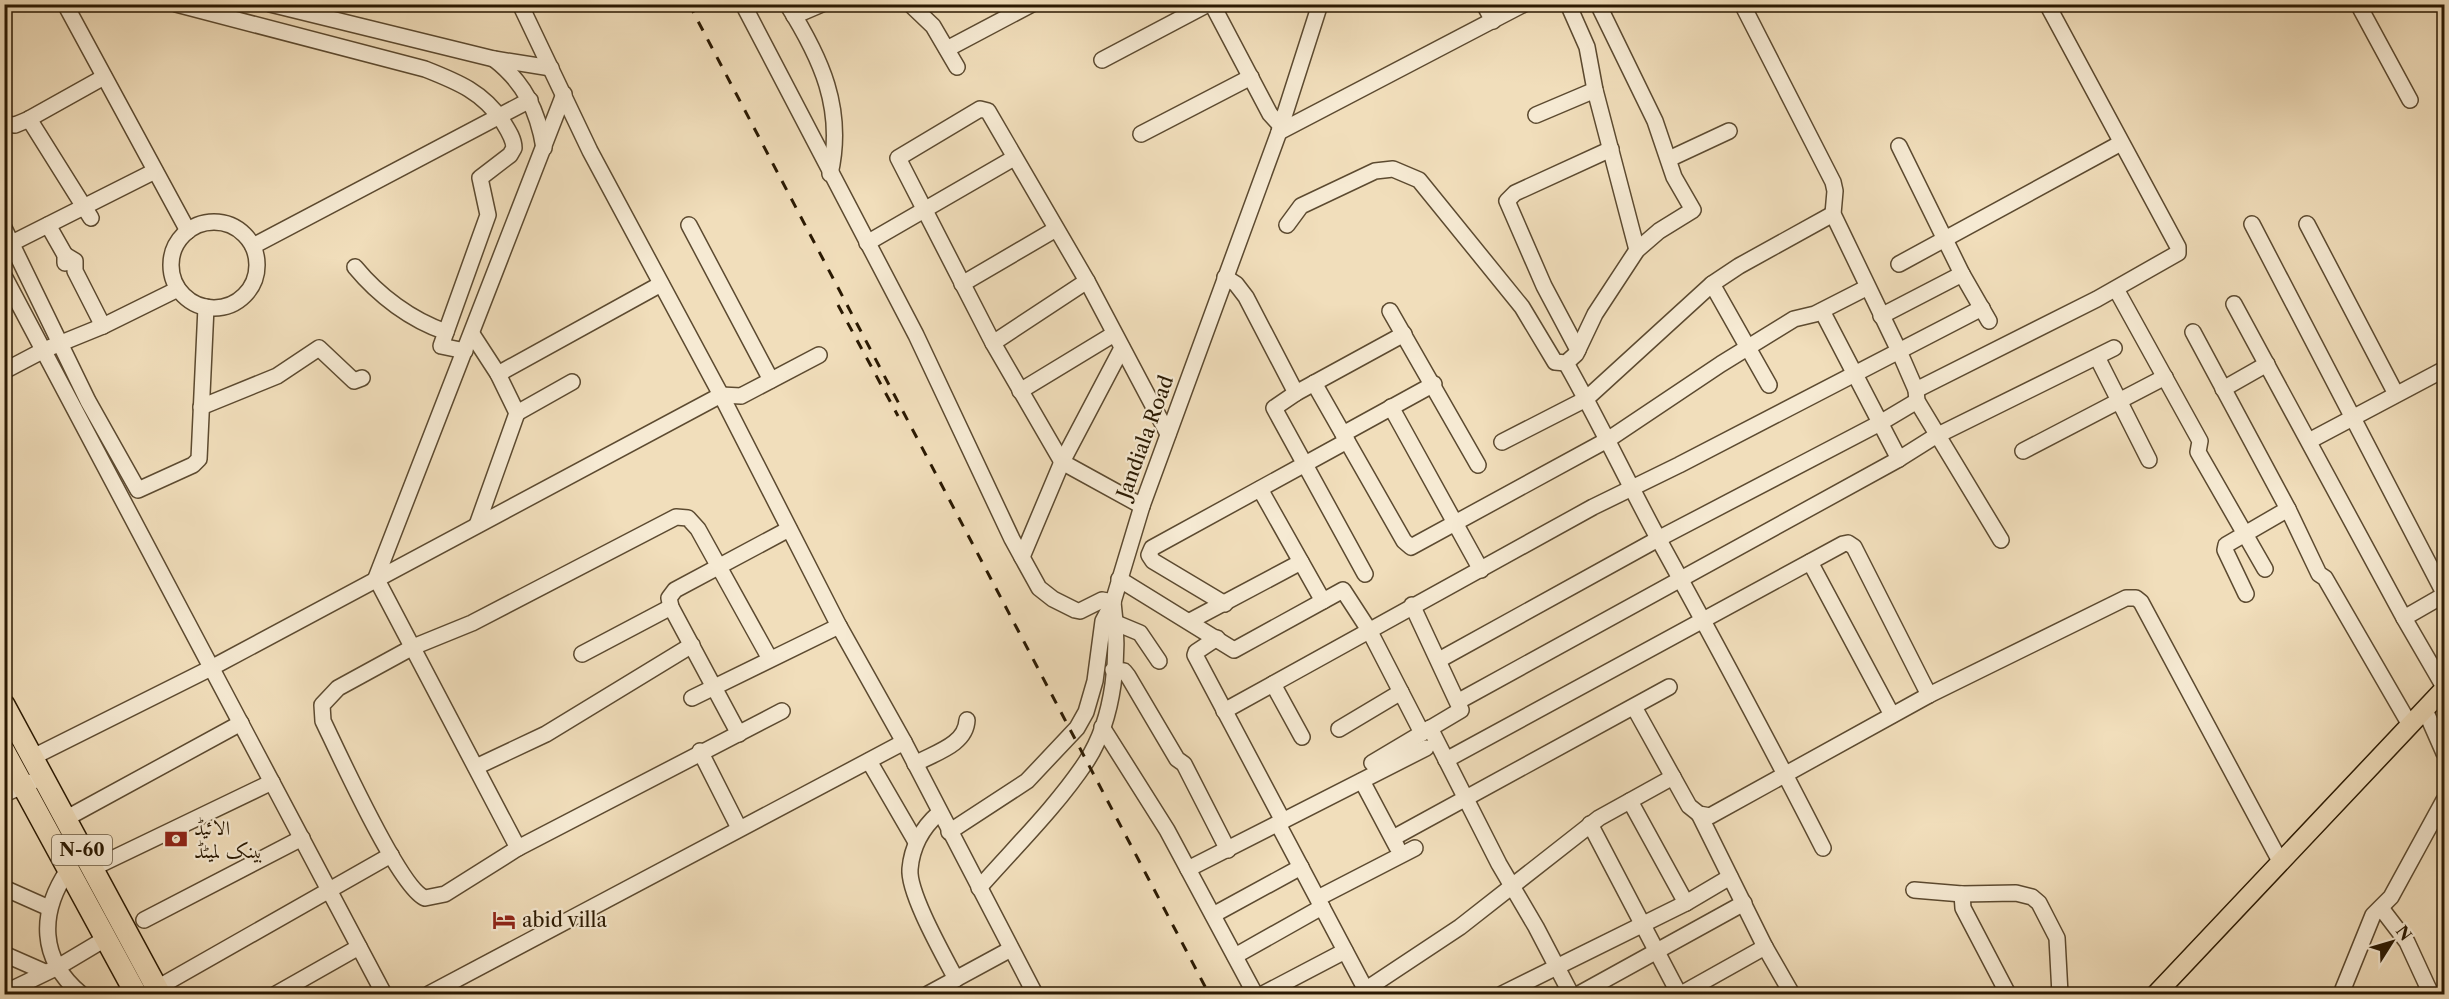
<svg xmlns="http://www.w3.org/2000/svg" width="2449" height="999" font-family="'Libre Caslon Text',Amiri,serif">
  <rect width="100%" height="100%" fill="#f1debb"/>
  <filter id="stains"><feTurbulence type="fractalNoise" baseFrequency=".00333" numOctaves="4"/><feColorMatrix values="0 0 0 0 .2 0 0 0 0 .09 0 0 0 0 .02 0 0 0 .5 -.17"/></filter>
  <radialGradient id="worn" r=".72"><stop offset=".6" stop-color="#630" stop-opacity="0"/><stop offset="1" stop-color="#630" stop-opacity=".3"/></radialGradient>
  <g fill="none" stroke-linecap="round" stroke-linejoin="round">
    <g stroke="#5c4a30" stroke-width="18">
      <g id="minor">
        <polyline points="65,4 188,231"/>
        <path d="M176,4L425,69C458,82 483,92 503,122C508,130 514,139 514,148L510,155L480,178L488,215L446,332"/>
        <polyline points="270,4 494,59 551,68"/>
        <polyline points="520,4 590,151 721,395 839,626 904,742 1035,994"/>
        <polyline points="743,4 916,335 1012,539 1039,588 1053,599 1075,610 1080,611 1102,600 1113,602"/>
        <path d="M787,4C821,58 845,109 830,174"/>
        <polyline points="910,4 933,26 957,67"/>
        <polyline points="1212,4 1270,114 1281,126"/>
        <polyline points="1484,4 1493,21"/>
        <polyline points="1568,4 1587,47 1595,90 1637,250"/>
        <polyline points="1742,4 1833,182 1835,191 1833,214 1899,351 1916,390 1917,401 2001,540"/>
        <polyline points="2358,4 2410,100"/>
        <polyline points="794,16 822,4"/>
        <polyline points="947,49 1032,4"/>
        <path d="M494,59C524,82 538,111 544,148"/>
        <polyline points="1102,60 1208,4"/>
        <polyline points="1536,115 1595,90"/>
        <polyline points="29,119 91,218"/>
        <polyline points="4,124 15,125 27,120 104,77"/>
        <polyline points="1279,132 1524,4"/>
        <polyline points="1141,134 1251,77"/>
        <polyline points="1899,146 1962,274 1989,321"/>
        <polyline points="1669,159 1729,131"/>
        <circle cx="214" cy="265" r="43"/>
        <polyline points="2252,224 2444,593"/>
        <polyline points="2307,224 2396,394"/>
        <polyline points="48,225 65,255 65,263"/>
        <polyline points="689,225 771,380"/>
        <polyline points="1287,225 1301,206 1375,171 1393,169 1419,180 1522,307 1555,362 1566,363 1576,354 1595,314 1637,250 1659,231 1693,210 1674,177 1655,121 1598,4"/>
        <polyline points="4,228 88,401 138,490 193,465 199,459 206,307"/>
        <polyline points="12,243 155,171"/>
        <polyline points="867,243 1014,158"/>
        <polyline points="253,246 530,100"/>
        <polyline points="65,255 75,261 75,271 103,326"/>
        <polyline points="1899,264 2121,143"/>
        <path d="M355,267C379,296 411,320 446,332L441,346L465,351"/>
        <polyline points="4,276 384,994"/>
        <polyline points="1225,277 1236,284 1246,297 1296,393"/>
        <polyline points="962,284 1056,229"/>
        <polyline points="1712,284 1769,385"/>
        <polyline points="2116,289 2200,441 2198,452 2265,569"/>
        <polyline points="2234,304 2404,618 2444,687"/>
        <polyline points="1390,311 1478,465"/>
        <polyline points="1822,311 1899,459"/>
        <polyline points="1881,316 1962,274"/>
        <polyline points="2193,332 2288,509 2319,574 2325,578 2410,725"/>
        <polyline points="472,334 498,374 517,413 477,525"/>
        <polyline points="993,343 1087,281"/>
        <polyline points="1578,350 1544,286 1507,201 1515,193 1611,149"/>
        <polyline points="2097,357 2149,460"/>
        <path d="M1566,363C1599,421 1627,481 1659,540C1715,642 1770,744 1823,848"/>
        <polyline points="4,371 44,350 103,326 178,289"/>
        <polyline points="498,374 661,284"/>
        <polyline points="1314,383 1404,541 1411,547 1609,439 1721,364 1794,319 1815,314 1866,288"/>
        <polyline points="2223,389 2267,364"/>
        <polyline points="1916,390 2097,299 2178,253 2178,247 2047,4"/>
        <polyline points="1020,391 1114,334"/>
        <polyline points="201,407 277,376 319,348 354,381 362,378"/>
        <polyline points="1391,407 1481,570"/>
        <polyline points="517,413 572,382"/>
        <polyline points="1343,434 1434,384"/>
        <polyline points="2309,441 2441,371"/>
        <polyline points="1502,442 1586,399 1712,284 1739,266 1833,214"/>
        <polyline points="2023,451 2165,377"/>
        <polyline points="1260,489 1323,601"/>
        <polyline points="1142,506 1062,462 993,343 898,158 980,109 988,111 1087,281 1168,434"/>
        <polyline points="1022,557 1062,462 1122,348"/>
        <polyline points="1810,562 1892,715"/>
        <polyline points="1365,574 1274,408 1296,393 1404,334"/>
        <polyline points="1119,579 1234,650 1343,590 1369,630 1422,733"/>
        <polyline points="2246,594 2225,550 2226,545 2288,509"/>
        <polyline points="1225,604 1153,561 1149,555 1152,548 1347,441"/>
        <polyline points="2404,618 2444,595"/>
        <polyline points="1190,621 1301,562"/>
        <polyline points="1116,623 1140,633 1159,661"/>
        <polyline points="1217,638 1196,652 1195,655 1283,821"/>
        <polyline points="582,654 671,607"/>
        <path d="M770,659L698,529L688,518L676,517L472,623L413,647L338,688L322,705L323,721C338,752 400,889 425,898L445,894L518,848L782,711"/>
        <polyline points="1439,660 1658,539 1880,423 1917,401"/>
        <polyline points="1113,670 1124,671 1128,676 1177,759 1184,764 1228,850"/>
        <polyline points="1273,684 1302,737"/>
        <polyline points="692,698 839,626"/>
        <polyline points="1459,701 1899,459 1934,437 2114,348"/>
        <polyline points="1634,707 1689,806 1699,814 1710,816 1929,695 2126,598 2136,598 2141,602 2281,863"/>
        <polyline points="2425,710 2444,753"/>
        <polyline points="1224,711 1593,507 1679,465 1982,308"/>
        <polyline points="1102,727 1167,830 1255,994"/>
        <polyline points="1430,728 1499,864 1536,927 1571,994"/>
        <polyline points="1339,729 1401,692"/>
        <polyline points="739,734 671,607 669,598 675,590 789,529"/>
        <polyline points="700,751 739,828"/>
        <polyline points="33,757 211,668 721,395 741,396 819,355"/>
        <polyline points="1446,760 1843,544 1848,543 1854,547 1929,695"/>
        <polyline points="869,761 916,842"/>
        <polyline points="1372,763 1461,710 1412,605"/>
        <path d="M915,764C934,753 966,745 967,720"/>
        <polyline points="476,767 546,734 692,645"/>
        <polyline points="1362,781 1397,847"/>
        <polyline points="4,794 32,782"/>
        <polyline points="1630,801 1686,903"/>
        <path d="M939,813C922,828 912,846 910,869C908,893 944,956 956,979"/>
        <polyline points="1699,814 1765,947 1792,994"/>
        <polyline points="65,819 241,723"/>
        <polyline points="1278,824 1368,994"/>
        <polyline points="1590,824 1679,994"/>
        <polyline points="949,832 1027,781 1077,728 1086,712 1095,681 1103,621 1113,602 1142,506 1279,132 1320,4"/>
        <polyline points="1393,838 1669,687"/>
        <polyline points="518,848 376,578 564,94"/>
        <polyline points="93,868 272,782"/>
        <polyline points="1188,869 1426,748"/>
        <path d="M68,870C39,913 39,959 81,994"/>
        <polyline points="4,888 49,908"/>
        <path d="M979,888C1015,847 1056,807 1086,762C1115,718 1120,653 1113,602"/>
        <polyline points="1914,890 1962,894 2016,893 2032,897 2039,903 2057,938 2060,994"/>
        <polyline points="1962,894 1963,908 2008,994"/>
        <polyline points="1318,898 1415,848"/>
        <polyline points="2381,908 2407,942 2431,994"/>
        <polyline points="1213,915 1301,867"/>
        <polyline points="144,920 302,838"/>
        <polyline points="4,954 45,972"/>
        <polyline points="1235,956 1322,907"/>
        <polyline points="157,988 391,855"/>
        <polyline points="4,993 58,967 105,939"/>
        <polyline points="276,994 359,947"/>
        <polyline points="429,994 904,742"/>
        <polyline points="928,994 1011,949"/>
        <polyline points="1263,994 1345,951"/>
        <polyline points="1359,994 1460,927 1599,818 1673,777"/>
        <polyline points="1502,994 1686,903 1730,877"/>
        <polyline points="1579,994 1744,903"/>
        <polyline points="1681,994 1765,947"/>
        <polyline points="2341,994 2373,915 2391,897 2444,800"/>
      </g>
    </g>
    <g stroke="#2a1902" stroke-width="21">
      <polyline id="major" points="2156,994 2444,689"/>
    </g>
    <g stroke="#2a1902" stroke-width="24">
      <g id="highway">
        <polyline points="4,705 160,994"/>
        <polyline points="4,751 136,994"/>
      </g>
    </g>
    <use href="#minor" stroke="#f6ead3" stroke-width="15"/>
    <use href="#major" stroke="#f1debb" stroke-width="18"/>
    <use href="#highway" stroke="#f1debb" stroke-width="21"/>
    <g stroke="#2a1902" stroke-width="3" stroke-dasharray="10 10" stroke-linecap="butt">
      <polyline points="689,4 1209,994"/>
      <polyline points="838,305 898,416"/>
    </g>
  </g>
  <defs>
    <g id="bank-bare" transform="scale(1.8)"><path d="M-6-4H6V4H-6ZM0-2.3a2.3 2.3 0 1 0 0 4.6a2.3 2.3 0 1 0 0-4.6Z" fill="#8f2418" stroke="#f6ead3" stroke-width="2.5" paint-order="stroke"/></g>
    <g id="hotel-bare" transform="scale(1.8)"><path d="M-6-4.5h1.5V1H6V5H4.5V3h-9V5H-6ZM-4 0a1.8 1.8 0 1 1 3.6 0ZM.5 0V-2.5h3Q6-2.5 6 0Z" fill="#8f2418" stroke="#f6ead3" stroke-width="2.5" paint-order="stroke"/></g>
  </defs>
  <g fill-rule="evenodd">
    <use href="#bank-bare" x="176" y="839"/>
    <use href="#hotel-bare" x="504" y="920"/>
  </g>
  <g text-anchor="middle" stroke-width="4.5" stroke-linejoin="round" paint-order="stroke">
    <rect fill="#f6ead3" stroke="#675841" stroke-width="1.5" x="52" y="835" width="60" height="30" rx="4.5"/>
    <g font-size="18" font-weight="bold" fill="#2a1902">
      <text x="82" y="856">N-60</text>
    </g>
    <g font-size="20" fill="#2a1902" stroke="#f6ead3">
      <text transform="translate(1145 437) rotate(-70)" y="7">Jandiala Road</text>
    </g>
    <g font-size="20" fill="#2a1902" stroke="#f6ead3" text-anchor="start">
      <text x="194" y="835">الائیڈ<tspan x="194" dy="23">بینک لمیٹڈ</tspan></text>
      <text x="522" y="927">abid villa</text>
    </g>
  </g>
  <rect width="2449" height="999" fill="none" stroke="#f1debb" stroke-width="24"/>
  <rect x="6" y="6" width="2437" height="987" fill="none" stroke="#2a1902" stroke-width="3"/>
  <rect x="12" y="12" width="2425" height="975" fill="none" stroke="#2a1902" stroke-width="1.5"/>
  <g transform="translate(2392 942) rotate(53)" stroke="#f6ead3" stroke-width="4.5" paint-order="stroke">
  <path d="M0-4.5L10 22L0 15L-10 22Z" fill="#2a1902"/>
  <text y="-9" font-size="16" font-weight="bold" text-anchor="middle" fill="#2a1902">N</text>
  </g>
  <rect width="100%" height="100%" filter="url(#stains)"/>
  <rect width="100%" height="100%" fill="url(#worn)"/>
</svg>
